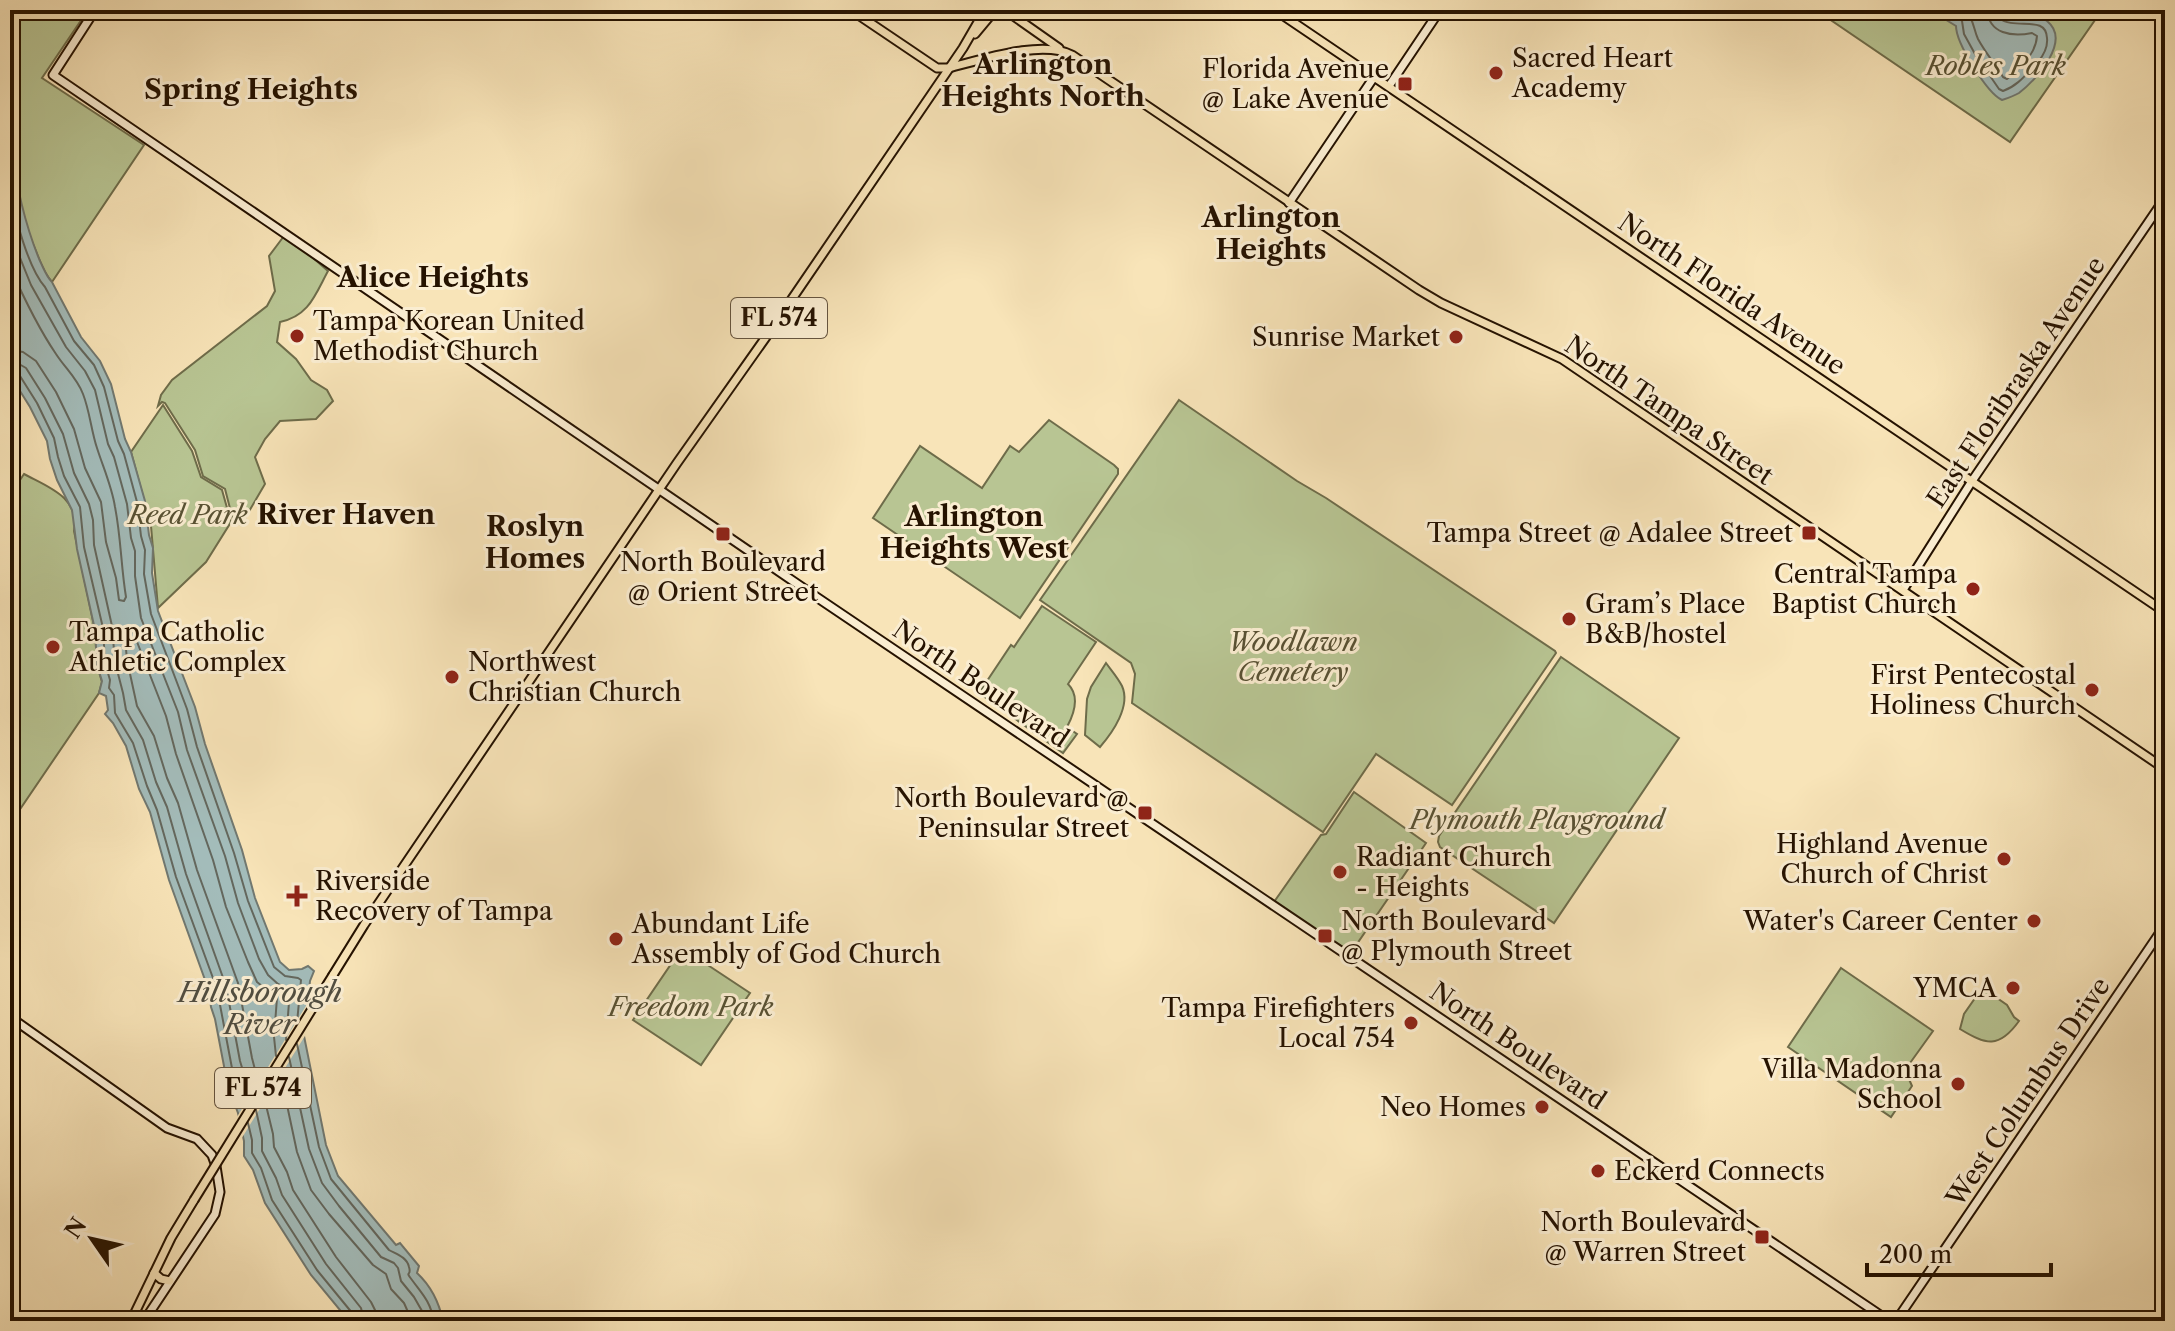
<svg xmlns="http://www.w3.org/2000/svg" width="2175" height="1331" font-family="'Libre Caslon Text',serif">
  <rect width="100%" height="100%" fill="#f8e4b8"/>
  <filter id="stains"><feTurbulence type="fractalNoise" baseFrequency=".0025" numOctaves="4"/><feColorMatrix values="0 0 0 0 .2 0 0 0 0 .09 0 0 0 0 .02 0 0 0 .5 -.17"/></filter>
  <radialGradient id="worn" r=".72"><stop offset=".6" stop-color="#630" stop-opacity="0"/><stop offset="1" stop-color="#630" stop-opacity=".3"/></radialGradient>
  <g fill="#b8c593" stroke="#6e6c4a" stroke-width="2">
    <path d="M10,10H88L42,78L144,145L52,282C44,274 40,261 35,249C3,174 10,90 10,10Z"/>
    <polygon points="1816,10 2102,10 2010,142"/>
    <path d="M284,236L304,250L328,271C315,295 309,316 280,322L277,342L296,359L311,380L327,390L333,401L316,419L280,421L265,439L255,457L265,484L241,525L233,520L225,489L203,476L195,450L165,403L162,402L158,406L161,395L172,380L267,306L275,291L269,256Z"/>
    <polygon points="1179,400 1297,481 1326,498 1555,651 1556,653 1452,805 1376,754 1323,832 1132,703 1135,674 1131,663 1040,600"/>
    <polygon points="163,405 192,451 201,477 222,490 231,522 206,562 158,608 151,526 131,452"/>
    <polygon points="1049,420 1114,465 1118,469 1118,474 1020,618 873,518 920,446 982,488 1010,446 1019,452"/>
    <path d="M24,474C48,487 80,497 74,531L95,630L97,665L102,682L99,693L10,824V495Z"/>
    <path d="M1042,606L1096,642L1068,684C1080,696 1074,714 1067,727L1077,734L1063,753L979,693L1011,645L1014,647Z"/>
    <polygon points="1561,657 1679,738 1554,923 1440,847 1438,842 1439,836"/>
    <path d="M1106,663C1111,670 1118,678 1122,686C1131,706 1113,732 1100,747L1085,735L1087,699L1091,687Z"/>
    <polygon points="1354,792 1426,843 1350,954 1274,902 1321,835 1326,834"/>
    <polygon points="682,948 750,993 701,1065 633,1020"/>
    <polygon points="1841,968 1933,1031 1905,1070 1912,1086 1891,1117 1788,1047"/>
    <path d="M1984,989L2007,1005L2014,1017L2019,1021C1999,1049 1986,1045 1960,1029L1964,1014L1980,991Z"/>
  </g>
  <g fill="#a3bcba" stroke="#717870" stroke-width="2">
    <path d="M1930,10H2001C2018,23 2032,8 2047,21C2072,41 2036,80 2019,93C2014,96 2008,98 2002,100C1987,93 1956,43 1956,26Z"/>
    <path d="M10,146C17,185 24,223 40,261C44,269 46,276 52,282L81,337L100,361L111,384L125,439L131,452L145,501L149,535L153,548L152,573L158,611L195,707L205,744L242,850L255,898L280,962L289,970L302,969L308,966L314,971L310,981L304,1036L326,1145L338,1176L396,1245L400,1243L419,1266L417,1273C431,1286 439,1302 443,1321H349L311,1275L265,1203L253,1170L244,1156V1141L238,1113L228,1087L215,1019L211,1007L209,991L169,880L150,812L139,789L126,746L113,723L105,714L108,710L106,696L99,693L102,681L97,665L95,630L77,549L72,510L57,480L50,459L47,441L30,407L10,375Z"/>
  </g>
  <polygon fill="#f8e4b8" points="311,998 308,1031 240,1141 235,1120"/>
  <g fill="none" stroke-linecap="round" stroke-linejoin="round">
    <g stroke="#64675d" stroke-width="2">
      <path d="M1944,10L1956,15L1962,21L1964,34L1975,54L1999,89L2003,91C2018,86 2027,73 2038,62C2043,56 2048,47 2047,38C2046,14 2015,31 1999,18L1997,10"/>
      <path d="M1965,10C1974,19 1973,28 1978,39C1985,52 1995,64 2003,77L2007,79C2020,69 2036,53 2037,36L2032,33C2012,37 1989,34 1987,10"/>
      <path d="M10,191C15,217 28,268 45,287L74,341L94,365L104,387L118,441L124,454L137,502L141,536L145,550L144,574L151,614L187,709L197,747L234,853L248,901L274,967L285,976L298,978L301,980L297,1023"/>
      <polyline points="10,233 31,285 66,347 85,371 95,390 108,444 114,457 127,504 131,538 135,551 135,576 141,618 178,712 187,750 225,856 238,903 259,959 268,975 278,984 290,990 286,1040"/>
      <path d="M10,267C22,294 39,329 56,354C65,368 77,378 83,394C90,412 91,430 97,448C103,467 112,487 115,507C121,537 121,567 126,597L124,601L119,600L116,578L106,542L101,502L85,468L74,429L56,392L36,361L23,352L10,350"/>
      <polyline points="10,362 19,364 26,368 45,398 63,434 74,473 89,504 93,520 94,545 112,626 115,662 123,693 126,710 143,740 156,782 167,807 186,874 226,986 240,1061 251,1097"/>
      <polyline points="10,372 20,376 37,403 54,438 58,457 64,476 80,507 84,547 103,628 105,663 110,680 109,688 114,695 115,713 133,743 147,786 157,810 176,877 217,989 235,1084 244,1108"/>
      <path d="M297,1044L319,1147L331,1179L389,1250C396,1254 407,1257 409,1267C412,1277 404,1270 412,1280C423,1295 430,1301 434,1321"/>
      <polyline points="289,1057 309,1149 322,1183 339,1206 381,1257 394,1263 398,1268 401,1281 414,1297 422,1311 424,1321"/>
      <polyline points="280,1072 297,1152 311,1190 329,1214 373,1265 386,1274 391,1289 404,1303 412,1321"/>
      <polyline points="259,1085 252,1058 238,983 197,870 178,803 167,778 154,736 137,706 127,660 125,638 125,630 127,627 132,629 166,716 176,754 213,860 226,907 248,962 257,982 277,998 274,1037 276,1056"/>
      <polyline points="264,1097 273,1134 274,1147 287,1172 293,1190 336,1257 371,1302 375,1310 376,1321"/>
      <polyline points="256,1110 262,1138 262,1151 276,1178 282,1195 326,1264 361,1308 364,1321"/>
      <polyline points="248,1123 252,1140 252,1153 261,1168 272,1200 317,1270 353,1314 354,1321"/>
    </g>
    <g stroke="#251200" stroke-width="11">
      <g id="secondary">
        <polyline points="95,10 53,75 809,592 1889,1321"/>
        <polyline points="1389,86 1440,10"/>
        <polyline points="1289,203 1374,77"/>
        <polyline points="1903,590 1972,481 2165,198"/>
        <polyline points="10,1017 167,1128 197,1139 212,1155 216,1166 220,1192 215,1214 144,1321"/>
        <polyline points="1896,1321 2165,925"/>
      </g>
    </g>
    <g stroke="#251200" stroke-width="11">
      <g id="primary">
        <path d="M851,10L937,68H948C981,60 1042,39 1072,55L1419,290L1441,303L1562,359L2165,769"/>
        <polyline points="1005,10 1059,48"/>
        <polyline points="1275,10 2165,612"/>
        <polyline points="975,34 995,10"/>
        <polyline points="333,975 364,925 677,463 766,337 963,48 985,10"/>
        <polyline points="154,1273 161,1279 170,1281"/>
        <polyline points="131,1321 171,1238 194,1200"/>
      </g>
    </g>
    <use href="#secondary" stroke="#faedd1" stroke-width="7"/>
    <use href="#primary" stroke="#f8e4b8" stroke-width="7"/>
    <g stroke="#251200" stroke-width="11" stroke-linecap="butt">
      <polyline id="primary-bridge" points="194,1200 333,975"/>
    </g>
    <use href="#primary-bridge" stroke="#f8e4b8" stroke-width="7"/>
  </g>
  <g fill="#8f2418" stroke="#faedd1" stroke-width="3">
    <circle cx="1496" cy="73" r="8"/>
    <rect x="1397" y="76" width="16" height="16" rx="4"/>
    <circle cx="297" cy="336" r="8"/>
    <circle cx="1456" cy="337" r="8"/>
    <rect x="1801" y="525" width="16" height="16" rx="4"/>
    <rect x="715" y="526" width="16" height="16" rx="4"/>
    <circle cx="1973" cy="589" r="8"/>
    <circle cx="1569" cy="619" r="8"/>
    <circle cx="53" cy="647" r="8"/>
    <circle cx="452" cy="677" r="8"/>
    <circle cx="2092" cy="690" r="8"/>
    <rect x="1137" y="805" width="16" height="16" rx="4"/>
    <circle cx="2004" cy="859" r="8"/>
    <circle cx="1340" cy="872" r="8"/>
    <path d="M293 884h8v8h8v8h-8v8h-8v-8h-8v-8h8z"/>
    <circle cx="2034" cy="921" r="8"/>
    <rect x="1317" y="928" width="16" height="16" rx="4"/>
    <circle cx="616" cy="939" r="8"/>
    <circle cx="2013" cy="988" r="8"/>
    <circle cx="1411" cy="1023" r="8"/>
    <circle cx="1958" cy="1084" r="8"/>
    <circle cx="1542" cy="1107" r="8"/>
    <circle cx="1598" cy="1171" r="8"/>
    <rect x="1754" y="1229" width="16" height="16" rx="4"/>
  </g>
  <g text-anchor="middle" stroke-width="6" stroke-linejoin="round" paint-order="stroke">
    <g fill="#faedd1" stroke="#65543f" stroke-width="2">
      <rect x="731" y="298" width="96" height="40" rx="6"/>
      <rect x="215" y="1068" width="96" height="40" rx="6"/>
    </g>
    <g font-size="24" font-weight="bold" fill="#251200">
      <text x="779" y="326">FL 574</text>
      <text x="263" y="1096">FL 574</text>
    </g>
    <g font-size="26" fill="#251200" stroke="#faedd1" text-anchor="end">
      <text x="1512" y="67" text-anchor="start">Sacred Heart<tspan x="1512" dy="30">Academy</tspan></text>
      <text x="1389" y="78">Florida Avenue<tspan x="1389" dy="30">@ Lake Avenue</tspan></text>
      <text x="313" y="330" text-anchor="start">Tampa Korean United<tspan x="313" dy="30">Methodist Church</tspan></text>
      <text x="1440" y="346">Sunrise Market</text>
      <text x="1793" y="542">Tampa Street @ Adalee Street</text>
      <text x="723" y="571" text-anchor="middle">North Boulevard<tspan x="723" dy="30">@ Orient Street</tspan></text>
      <text x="1957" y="583">Central Tampa<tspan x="1957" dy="30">Baptist Church</tspan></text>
      <text x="1585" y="613" text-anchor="start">Gram’s Place<tspan x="1585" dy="30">B&amp;B/hostel</tspan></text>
      <text x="69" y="641" text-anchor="start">Tampa Catholic<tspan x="69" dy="30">Athletic Complex</tspan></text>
      <text x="468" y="671" text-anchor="start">Northwest<tspan x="468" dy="30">Christian Church</tspan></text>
      <text x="2076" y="684">First Pentecostal<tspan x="2076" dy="30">Holiness Church</tspan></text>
      <text x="1129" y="807">North Boulevard @<tspan x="1129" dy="30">Peninsular Street</tspan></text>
      <text x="1988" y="853">Highland Avenue<tspan x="1988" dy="30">Church of Christ</tspan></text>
      <text x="1356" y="866" text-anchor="start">Radiant Church<tspan x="1356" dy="30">- Heights</tspan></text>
      <text x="315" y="890" text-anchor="start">Riverside<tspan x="315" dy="30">Recovery of Tampa</tspan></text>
      <text x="1341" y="930" text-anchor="start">North Boulevard<tspan x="1341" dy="30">@ Plymouth Street</tspan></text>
      <text x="2018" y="930">Water's Career Center</text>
      <text x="632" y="933" text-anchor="start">Abundant Life<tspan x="632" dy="30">Assembly of God Church</tspan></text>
      <text x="1997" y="997">YMCA</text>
      <text x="1395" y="1017">Tampa Firefighters<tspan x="1395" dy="30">Local 754</tspan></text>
      <text x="1942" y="1078">Villa Madonna<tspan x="1942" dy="30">School</tspan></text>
      <text x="1526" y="1116">Neo Homes</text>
      <text x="1614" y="1180" text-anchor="start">Eckerd Connects</text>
      <text x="1746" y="1231">North Boulevard<tspan x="1746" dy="30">@ Warren Street</tspan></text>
    </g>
    <g font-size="26" font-style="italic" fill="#585133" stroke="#faedd1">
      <text x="1996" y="75">Robles Park</text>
      <text x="188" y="524">Reed Park</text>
      <text x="1293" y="651">Woodlawn<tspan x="1293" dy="30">Cemetery</tspan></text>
      <text x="1537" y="829">Plymouth Playground</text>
      <text x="691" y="1016">Freedom Park</text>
    </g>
    <g font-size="26" fill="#251200" stroke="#faedd1">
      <text transform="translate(1732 294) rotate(34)" y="9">North Florida Avenue</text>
      <text transform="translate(2016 382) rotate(-56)" y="9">East Floribraska Avenue</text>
      <text transform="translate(1669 410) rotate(34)" y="9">North Tampa Street</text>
      <text transform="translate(981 684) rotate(34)" y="9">North Boulevard</text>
      <text transform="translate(1518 1046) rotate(34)" y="9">North Boulevard</text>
      <text transform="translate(2028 1092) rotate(-56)" y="9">West Columbus Drive</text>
    </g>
    <g font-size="28" font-weight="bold" fill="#251200" stroke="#faedd1">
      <text x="1043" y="74">Arlington<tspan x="1043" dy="32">Heights North</tspan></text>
      <text x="251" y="99">Spring Heights</text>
      <text x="1271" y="227">Arlington<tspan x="1271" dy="32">Heights</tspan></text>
      <text x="433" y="287">Alice Heights</text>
      <text x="346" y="524">River Haven</text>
      <text x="974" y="526">Arlington<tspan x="974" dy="32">Heights West</tspan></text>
      <text x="535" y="536">Roslyn<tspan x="535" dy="32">Homes</tspan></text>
    </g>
    <g font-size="28" font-style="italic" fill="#514e41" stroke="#faedd1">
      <text x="260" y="1002">Hillsborough<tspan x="260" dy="32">River</tspan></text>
    </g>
  </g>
  <rect width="2175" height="1331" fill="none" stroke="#f8e4b8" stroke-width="40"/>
  <rect x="12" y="12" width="2151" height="1307" fill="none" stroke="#251200" stroke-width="4"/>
  <rect x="20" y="20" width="2135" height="1291" fill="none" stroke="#251200" stroke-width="2"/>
  <g transform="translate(92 1239) rotate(304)" stroke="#faedd1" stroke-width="6" paint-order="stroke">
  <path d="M0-6L14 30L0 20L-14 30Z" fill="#251200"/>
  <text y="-12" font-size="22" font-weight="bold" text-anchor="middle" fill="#251200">N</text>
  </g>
  <path d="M1867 1263v12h184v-12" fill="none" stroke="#251200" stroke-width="4"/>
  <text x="1879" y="1263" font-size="24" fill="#251200" stroke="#faedd1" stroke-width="6" paint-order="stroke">200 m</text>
  <rect width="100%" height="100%" filter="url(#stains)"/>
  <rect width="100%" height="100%" fill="url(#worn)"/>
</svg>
